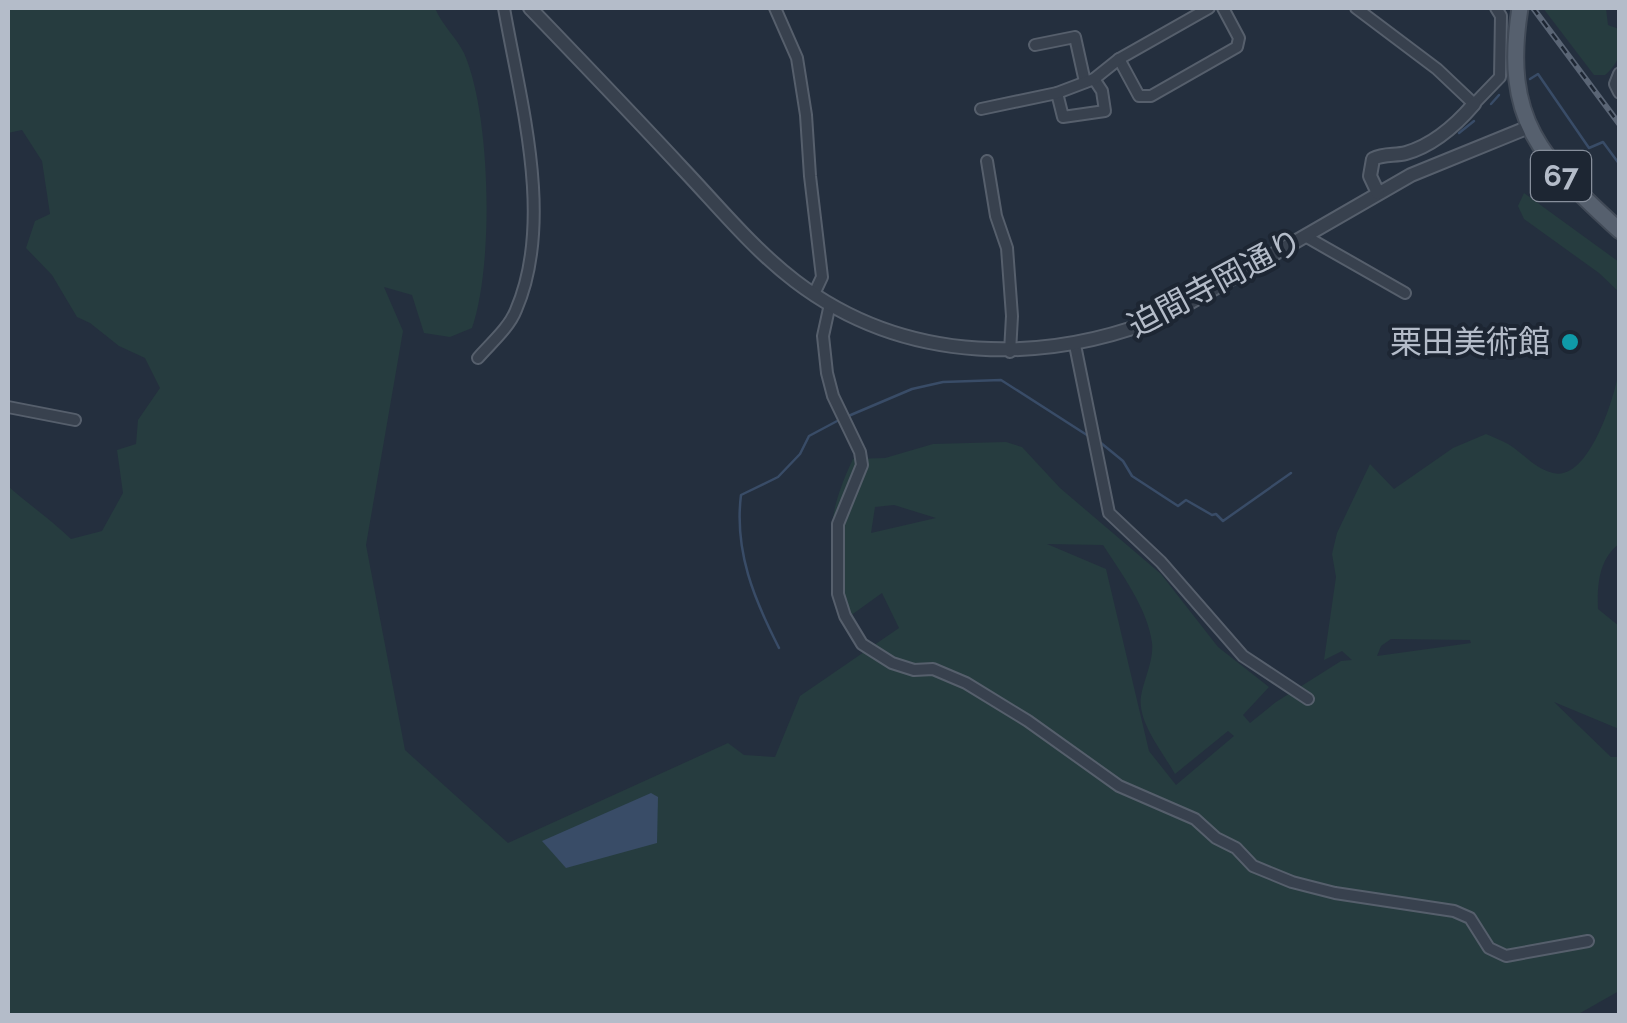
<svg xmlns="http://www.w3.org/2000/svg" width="1627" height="1023" font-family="Raleway,'Noto Sans JP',sans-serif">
  <rect width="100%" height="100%" fill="#242f3e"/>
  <g fill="#263c3f" fill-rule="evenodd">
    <path d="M8,8H435C442,25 456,37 464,53C491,114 494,265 472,328L450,337L424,333L412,295L384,287L403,331L366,545L405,750L508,843L728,743L744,755L775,757L800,696L899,628L882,593L850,616C827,551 823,522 853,459L885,458L933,444L1006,442L1022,447L1060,488L1161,574L1218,647L1269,687L1243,715L1250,723L1276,702L1341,661L1352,660L1342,651L1324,660L1336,577L1332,554L1337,533L1370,464L1394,489L1453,448L1486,434C1493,437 1501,440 1508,444C1523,453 1534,468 1553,473C1589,482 1615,396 1619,370V544C1599,559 1597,585 1598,609L1619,626V729L1554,702L1611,757H1619V991L1575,1016L8,1015V486C28,504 50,519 71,539L102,531L123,493L117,450L136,444L138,420L160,388L145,358L119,346L90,323L77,317L52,275L26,248L35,221L50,214L42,161L22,130L8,133ZM894,505L936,518L871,533L875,507ZM1047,544L1103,545C1121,573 1148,609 1152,643C1154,660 1144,679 1141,696C1137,722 1163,752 1175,774L1228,731L1234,736L1176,785L1149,751L1106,569ZM1391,639L1470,640L1471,643L1377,656L1381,646Z"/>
    <path d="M1543,8H1606L1608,25L1619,29C1620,50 1622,61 1605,75H1594Z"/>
    <polygon points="1524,193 1619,262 1619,292 1599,273 1524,219 1518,206"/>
  </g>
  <polygon fill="#394c67" points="651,793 658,797 657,843 566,868 542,841"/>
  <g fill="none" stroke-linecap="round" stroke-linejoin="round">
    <g stroke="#394c67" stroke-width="2.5">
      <polyline points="1530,79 1538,74 1589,148 1603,142 1620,165"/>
      <polyline points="1491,104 1499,95"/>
      <polyline points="1459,133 1474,121"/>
      <polyline points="846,417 912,389 943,382 1001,380 1090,437"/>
      <polyline points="1101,443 1123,461 1132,476 1178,506 1186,500 1212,515 1216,514 1223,521 1291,473"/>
      <path d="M779,648C754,599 734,551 741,495L778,477L800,454L809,436L839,420"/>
    </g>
    <g stroke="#565f6c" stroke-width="14">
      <g id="minor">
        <polyline points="775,8 797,58 806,115 810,176 822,277 814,294"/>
        <polyline points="1356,8 1437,69 1474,104 1500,77 1501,16 1496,8"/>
        <polyline points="1035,45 1075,37 1085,82"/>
        <polyline points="1119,59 1139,96 1151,96 1237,47 1239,38 1223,8"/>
        <polyline points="1057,93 1063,117 1105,111 1102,91 1094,79"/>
        <polyline points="981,109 1057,93 1094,79 1119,59 1209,8"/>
        <polyline points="987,161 996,216 1007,248 1012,316 1010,352"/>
        <polyline points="1305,236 1405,293"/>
        <polyline points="830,304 823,336 827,373 833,396 860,452 862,465 838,524 838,594 845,616 862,644 892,663 914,670 933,669 966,683 1028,721 1119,786 1195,819 1216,838 1236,848 1253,866 1292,882 1335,893 1454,911 1470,918 1489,948 1506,956 1588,941"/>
        <polyline points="1075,345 1109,513 1161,562 1243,656 1308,699"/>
        <path d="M478,358C490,344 509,328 516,310C555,220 520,100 504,8"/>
        <polyline points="8,407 75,420"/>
      </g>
    </g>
    <g stroke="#565f6c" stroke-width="16">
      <g id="tertiary">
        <path d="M530,8C581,61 632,114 682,168C718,206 753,249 795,281C905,365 1047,366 1170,314L1411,175L1529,127"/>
        <polyline points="1620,74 1616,84 1620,92"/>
        <path d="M1378,193L1370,176L1373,159C1384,153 1395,156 1406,153C1434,145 1456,125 1474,104"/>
      </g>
    </g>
    <g stroke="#414a57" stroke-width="19">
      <path id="primary" d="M1520,8C1502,120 1541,159 1620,231"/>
    </g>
    <use href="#minor" stroke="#38414e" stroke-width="10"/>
    <use href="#tertiary" stroke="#38414e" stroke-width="12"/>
    <use href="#primary" stroke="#56606e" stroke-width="15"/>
    <g stroke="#5a6575" stroke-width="6">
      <polyline id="rail" points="1533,8 1620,125"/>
    </g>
    <use href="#rail" stroke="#1d2633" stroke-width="2.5" stroke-dasharray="8" stroke-linecap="butt"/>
  </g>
  <circle fill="#0f9aa8" stroke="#1d2633" stroke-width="4" cx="1570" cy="342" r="10"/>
  <g text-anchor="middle" stroke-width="8" stroke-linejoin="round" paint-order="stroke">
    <rect fill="#1d2633" stroke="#878f9c" stroke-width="2.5" x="1531" y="151" width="60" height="50" rx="8"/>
    <g font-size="30" font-weight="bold" fill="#b4bcc9">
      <text x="1561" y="186">67</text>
    </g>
    <g font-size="32" fill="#b4bcc9" stroke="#1d2633">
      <text transform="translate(1215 283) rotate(-28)" y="11">迫間寺岡通り</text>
    </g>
    <g font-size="32" fill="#b4bcc9" stroke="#1d2633" text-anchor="end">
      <text x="1550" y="353">栗田美術館</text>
    </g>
  </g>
  <rect width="1627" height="1023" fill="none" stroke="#b4bcc9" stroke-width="20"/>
</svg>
